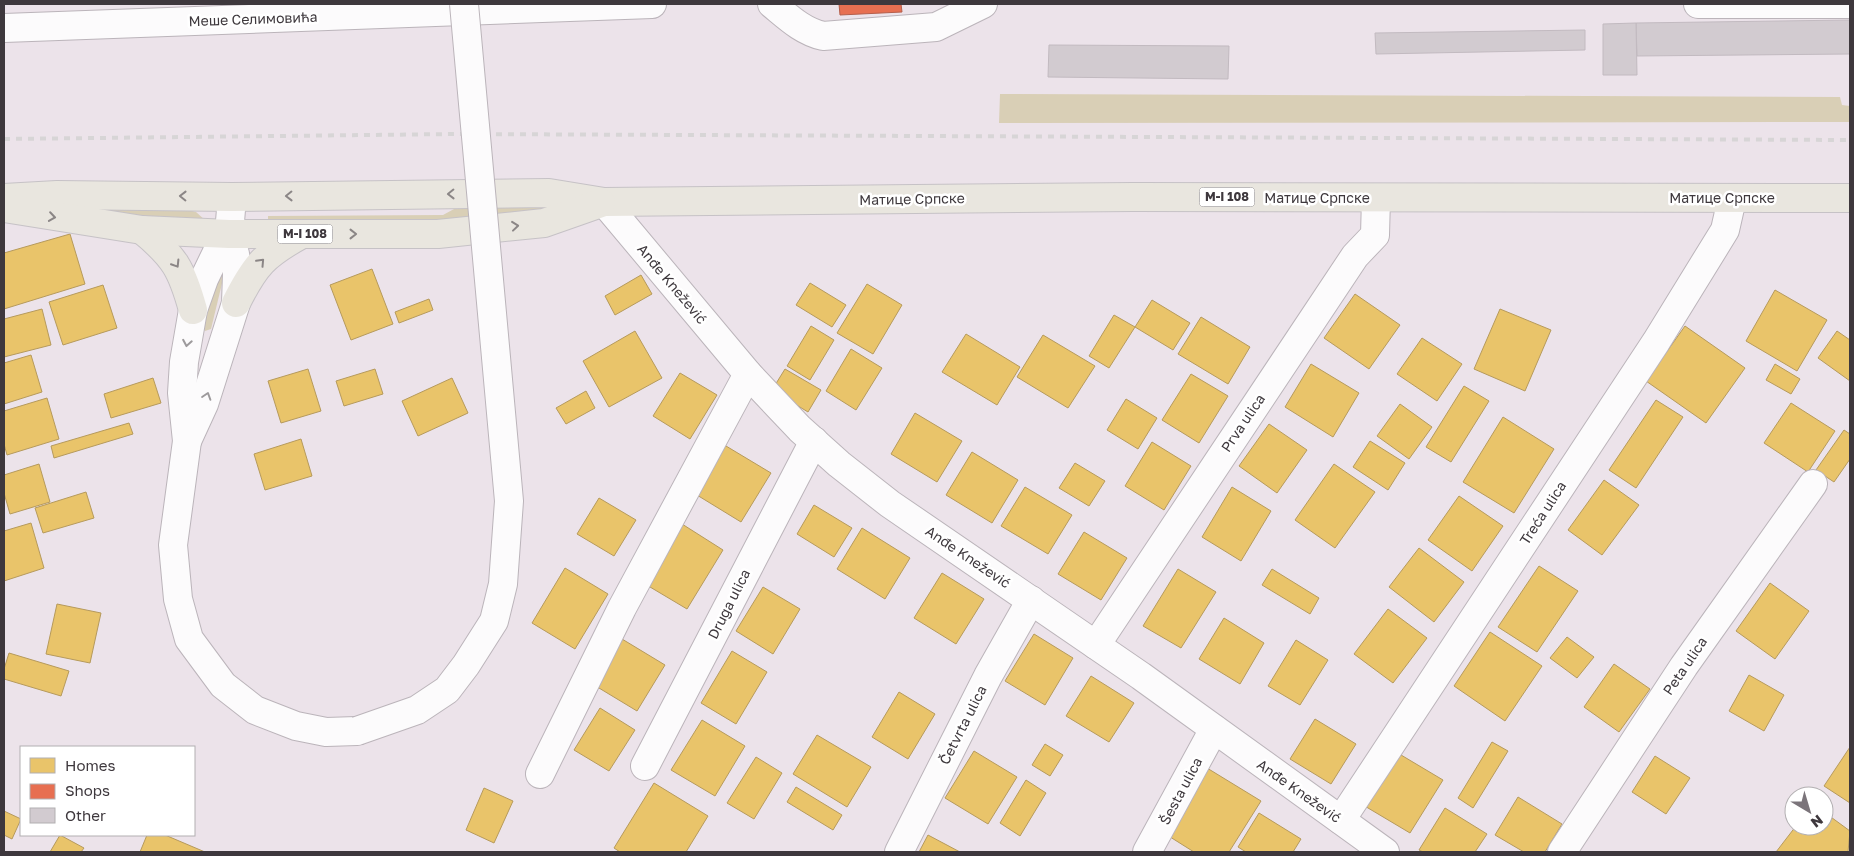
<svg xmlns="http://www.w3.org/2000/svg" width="1854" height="856" font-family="'Golos Text',sans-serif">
  <rect width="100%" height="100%" fill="#ece3ea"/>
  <g fill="#d9cfb6">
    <polygon points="1000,94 1840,97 1842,105 1850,106 1850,122 999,123"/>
    <polygon points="545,203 545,213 475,223 268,227 268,216 443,215 454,209"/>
    <polygon points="165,204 196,212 206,221 174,221 78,210"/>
    <polygon points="216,267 226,267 211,329 205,331 202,326"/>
  </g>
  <g fill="#e9c46a" stroke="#b69a5c">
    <polygon points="70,234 85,284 4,309 4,253"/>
    <polygon points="372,269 393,324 351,340 330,285"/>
    <polygon points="641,275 652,294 615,315 605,296"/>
    <polygon points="810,283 846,305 832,327 796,305"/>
    <polygon points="867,284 902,305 873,354 837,333"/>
    <polygon points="103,285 117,328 63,345 49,302"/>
    <polygon points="1775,290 1827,320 1797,371 1746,341"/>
    <polygon points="1355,294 1400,325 1369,369 1324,338"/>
    <polygon points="429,299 433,310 399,323 395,312"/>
    <polygon points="1152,300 1190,323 1173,350 1135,327"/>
    <polygon points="42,309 51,345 4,357 4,319"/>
    <polygon points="1500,309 1551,330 1525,391 1474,369"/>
    <polygon points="1114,315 1135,327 1109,368 1089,356"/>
    <polygon points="1201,317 1250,347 1228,384 1178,354"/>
    <polygon points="811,326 834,340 810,380 787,366"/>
    <polygon points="1685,326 1745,368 1706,423 1646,381"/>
    <polygon points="635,331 662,378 609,407 583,361"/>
    <polygon points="1837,331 1850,340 1850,381 1818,358"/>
    <polygon points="966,334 1020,367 997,405 942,372"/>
    <polygon points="1043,335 1095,366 1068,408 1017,377"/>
    <polygon points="1422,338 1462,364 1437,401 1397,374"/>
    <polygon points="851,349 882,368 856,410 826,391"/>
    <polygon points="31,355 42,392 4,404 4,363"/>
    <polygon points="1311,364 1359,393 1333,437 1285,407"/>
    <polygon points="1775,364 1800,379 1791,394 1766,380"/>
    <polygon points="308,369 321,411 281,423 268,381"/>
    <polygon points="375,369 383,394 344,406 336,381"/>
    <polygon points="785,369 821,390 808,412 772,390"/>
    <polygon points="680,373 717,395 690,439 653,416"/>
    <polygon points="1191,374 1228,396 1199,443 1162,420"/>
    <polygon points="153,378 161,403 111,418 104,394"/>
    <polygon points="452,378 468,413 418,436 402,401"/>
    <polygon points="1464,386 1489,401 1451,462 1426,447"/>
    <polygon points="586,391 595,408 566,424 556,408"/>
    <polygon points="47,398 59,439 7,455 4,444 4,411"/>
    <polygon points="1126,399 1157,418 1138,449 1107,430"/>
    <polygon points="1656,400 1683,417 1636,488 1609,470"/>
    <polygon points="1791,403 1835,431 1808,472 1764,443"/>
    <polygon points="1400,404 1432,427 1409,459 1377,436"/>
    <polygon points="915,413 962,441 937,482 891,454"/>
    <polygon points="1503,417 1554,449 1514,513 1463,482"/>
    <polygon points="129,423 133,434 54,458 51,446"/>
    <polygon points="1269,424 1307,450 1277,493 1239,466"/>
    <polygon points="1844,430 1850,434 1850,459 1834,482 1816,470"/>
    <polygon points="301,439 312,476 265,490 254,454"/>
    <polygon points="1370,441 1405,463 1388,490 1353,467"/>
    <polygon points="1152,442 1191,466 1164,510 1125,486"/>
    <polygon points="721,443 771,473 741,522 692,492"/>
    <polygon points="972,452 1018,480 992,523 946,495"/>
    <polygon points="1075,463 1105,481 1089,506 1059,488"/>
    <polygon points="39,464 50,502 10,514 4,493 4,475"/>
    <polygon points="1334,464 1375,492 1335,548 1295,520"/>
    <polygon points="1604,480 1639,505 1602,555 1568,530"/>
    <polygon points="1025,487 1072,515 1048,554 1001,526"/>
    <polygon points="1232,487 1271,511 1241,561 1202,537"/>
    <polygon points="86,492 94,518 43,533 35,508"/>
    <polygon points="1459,496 1503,526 1472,571 1428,540"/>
    <polygon points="599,498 636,520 614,556 577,534"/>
    <polygon points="814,505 852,528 834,557 797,534"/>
    <polygon points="31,523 44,568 4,581 4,531"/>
    <polygon points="682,524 723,550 687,609 645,584"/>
    <polygon points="862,528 910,558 885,599 837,569"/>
    <polygon points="1084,532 1127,558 1101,600 1058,574"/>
    <polygon points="1419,548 1464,582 1434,622 1389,587"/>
    <polygon points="1539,566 1578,591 1537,652 1498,627"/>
    <polygon points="565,568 608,594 575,649 532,623"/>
    <polygon points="1178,569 1216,592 1181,648 1143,626"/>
    <polygon points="1272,569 1319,598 1310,614 1262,585"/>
    <polygon points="942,573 984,599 956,644 914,618"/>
    <polygon points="1770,583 1809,611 1775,659 1736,631"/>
    <polygon points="763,587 800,609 773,654 736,631"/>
    <polygon points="57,604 101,613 90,663 46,654"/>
    <polygon points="1388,609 1427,638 1393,683 1354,654"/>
    <polygon points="1224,618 1264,643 1240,684 1199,659"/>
    <polygon points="1490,632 1542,666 1505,721 1454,686"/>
    <polygon points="1034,634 1073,658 1045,705 1005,681"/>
    <polygon points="1567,637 1594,657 1577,678 1550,658"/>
    <polygon points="622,639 665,665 637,711 594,685"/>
    <polygon points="1296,640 1328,660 1300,705 1268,686"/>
    <polygon points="732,651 767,672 736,724 701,703"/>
    <polygon points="9,653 69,671 61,696 4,679 4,669"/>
    <polygon points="1614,664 1650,689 1619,732 1584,707"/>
    <polygon points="1749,675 1784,695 1764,731 1729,711"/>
    <polygon points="1091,676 1134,703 1109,742 1066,716"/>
    <polygon points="899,692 935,714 908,759 872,737"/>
    <polygon points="600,708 635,730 609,771 574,750"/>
    <polygon points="1315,719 1356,744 1331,784 1290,759"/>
    <polygon points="702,720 745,746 715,796 671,770"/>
    <polygon points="817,735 871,767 847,807 793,774"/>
    <polygon points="1492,742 1508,751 1473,808 1458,798"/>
    <polygon points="1045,744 1063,755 1050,776 1032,765"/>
    <polygon points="1850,747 1850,803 1824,786"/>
    <polygon points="974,751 1017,777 988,824 945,798"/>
    <polygon points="1396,752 1443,780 1410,833 1363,805"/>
    <polygon points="1655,756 1690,778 1666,814 1632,792"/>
    <polygon points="756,757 782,773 754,819 727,803"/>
    <polygon points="1207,768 1261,801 1229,852 1194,852 1167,835"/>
    <polygon points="1026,780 1046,793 1020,836 1000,823"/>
    <polygon points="654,783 708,816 686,852 620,852 614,848"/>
    <polygon points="796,787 842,815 833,830 787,802"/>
    <polygon points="484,788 513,801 494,843 466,830"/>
    <polygon points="1518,797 1562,824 1545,852 1524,852 1495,835"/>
    <polygon points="1445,808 1487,834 1475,852 1423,852 1419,850"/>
    <polygon points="4,811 21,819 12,839 4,835"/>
    <polygon points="1824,812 1850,831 1848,852 1776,852 1796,826 1824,826"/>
    <polygon points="1259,813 1301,839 1293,852 1246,852 1238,847"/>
    <polygon points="60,835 84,848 81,852 50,852"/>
    <polygon points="147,835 165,835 205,852 140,852"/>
    <polygon points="928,835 960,852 919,852"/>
  </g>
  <polygon fill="#e76f51" stroke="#b45e4b" points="839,4 901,4 902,12 840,15"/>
  <g fill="#d2cbd0" stroke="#c2bac0">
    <polygon points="1850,20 1850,54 1637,56 1636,23"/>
    <polygon points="1636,23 1637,75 1603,75 1603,24"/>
    <polygon points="1585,30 1585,50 1376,54 1375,33"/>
    <polygon points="1049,45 1229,46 1228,79 1048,77"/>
  </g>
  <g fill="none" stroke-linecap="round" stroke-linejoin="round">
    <g stroke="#bbb4ba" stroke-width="30">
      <g id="minor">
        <path d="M772,4C788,17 802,31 823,36L936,27L983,4"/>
        <polyline points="1698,4 1850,4"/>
        <polyline points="4,28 652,4"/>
        <polyline points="604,202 748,374 800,429 839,464 890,504 1141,676 1385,852"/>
        <polyline points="229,234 218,250 204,279 193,310 184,362 182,393 187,441 173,545 178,599 189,639 223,685 255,710 296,726 326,732 357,731"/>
        <polyline points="187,441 204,404 236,303 237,274 235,254 229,234 232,197"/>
        <polyline points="1096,645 1355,256 1375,235 1376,198"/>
        <polyline points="645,766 814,441"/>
        <polyline points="540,774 622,608 748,374"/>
        <polyline points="1341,820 1656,342 1725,230 1732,199"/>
        <polyline points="899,852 988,676 1031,600"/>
        <polyline points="1147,852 1214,729"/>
        <polyline points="1562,852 1684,666 1813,484"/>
      </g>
    </g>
    <g stroke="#c6c2c6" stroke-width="30">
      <g id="major">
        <polyline points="4,198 57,195 232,197 549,193 604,202 1133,197 1850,198"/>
        <polyline points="4,208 142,230 229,234 438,234 544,223 601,203"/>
        <path d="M142,230C175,257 182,270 193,310"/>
        <path d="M236,303C255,265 264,255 302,234"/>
      </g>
    </g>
    <use href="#minor" stroke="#fcfbfc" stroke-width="28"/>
    <use href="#major" stroke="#e9e6df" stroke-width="28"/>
    <polyline stroke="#d7d5d6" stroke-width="4" stroke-dasharray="6 6" stroke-linecap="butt" points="4,139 458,134 1850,140"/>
    <g stroke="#bbb4ba" stroke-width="30" stroke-linecap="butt">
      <polyline id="minor-bridge" points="357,731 417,710 447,690 466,665 494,621 503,584 509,501 464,4"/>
    </g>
    <use href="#minor-bridge" stroke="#fcfbfc" stroke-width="28"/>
  </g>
  <defs><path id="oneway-chevron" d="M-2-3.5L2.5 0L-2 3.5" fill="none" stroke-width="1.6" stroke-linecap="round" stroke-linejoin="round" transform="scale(1.25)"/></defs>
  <g stroke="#8b8686">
    <use href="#oneway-chevron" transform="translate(451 194) rotate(179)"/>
    <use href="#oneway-chevron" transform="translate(183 196) rotate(-179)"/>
    <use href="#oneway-chevron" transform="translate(289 196) rotate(179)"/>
    <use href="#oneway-chevron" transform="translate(52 217) rotate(8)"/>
    <use href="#oneway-chevron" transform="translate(515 226) rotate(-6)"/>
    <use href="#oneway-chevron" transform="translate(353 234)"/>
    <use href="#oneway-chevron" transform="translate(261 262) rotate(-47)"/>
    <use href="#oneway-chevron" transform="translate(176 264) rotate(58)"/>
  </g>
  <g stroke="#9d9a9c">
    <use href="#oneway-chevron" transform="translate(187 343) rotate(100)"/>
    <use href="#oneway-chevron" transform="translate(207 396) rotate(-72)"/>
  </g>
  <g text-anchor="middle" stroke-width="5" stroke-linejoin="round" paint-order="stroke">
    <g fill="#fff" stroke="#787477" stroke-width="1">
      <rect x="1199.5" y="187.5" width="55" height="19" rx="4"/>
      <rect x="277.5" y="224.5" width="55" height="19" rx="4"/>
    </g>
    <g font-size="12" font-weight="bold" fill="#3e383d">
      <text x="1227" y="201">M-I 108</text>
      <text x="305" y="238">M-I 108</text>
    </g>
    <g font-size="14" fill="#3e383d" stroke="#fff">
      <text transform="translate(253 19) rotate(-2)" y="5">Меше Селимовића</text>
      <text x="1317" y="203">Матице Српске</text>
      <text x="1722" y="203">Матице Српске</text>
      <text transform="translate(912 199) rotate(-1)" y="5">Матице Српске</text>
      <text transform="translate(672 284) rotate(50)" y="5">Anđe Knežević</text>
      <text transform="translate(1243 423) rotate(-56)" y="5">Prva ulica</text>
      <text transform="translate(1543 513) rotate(-57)" y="5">Treća ulica</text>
      <text transform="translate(968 557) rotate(34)" y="5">Anđe Knežević</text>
      <text transform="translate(729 604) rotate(-63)" y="5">Druga ulica</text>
      <text transform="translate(1685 666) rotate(-56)" y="5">Peta ulica</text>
      <text transform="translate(963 725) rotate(-63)" y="5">Četvrta ulica</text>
      <text transform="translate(1181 791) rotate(-62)" y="5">Šesta ulica</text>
      <text transform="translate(1299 791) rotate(35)" y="5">Anđe Knežević</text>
    </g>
  </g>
  <rect width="1854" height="856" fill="none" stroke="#3e383d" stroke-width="10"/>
  <rect x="20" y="746" width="175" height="90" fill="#ffffff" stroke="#b2afb1"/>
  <rect x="30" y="758" width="25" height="15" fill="#e9c46a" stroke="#b2afb1"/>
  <text x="65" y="771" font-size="15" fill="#3e383d">Homes</text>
  <rect x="30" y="784" width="25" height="15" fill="#e76f51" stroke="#b2afb1"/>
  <text x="65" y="796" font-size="15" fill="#3e383d">Shops</text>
  <rect x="30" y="808" width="25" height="15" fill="#d2cbd0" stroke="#b2afb1"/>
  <text x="65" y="821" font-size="15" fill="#3e383d">Other</text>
  <g transform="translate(1809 811) rotate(142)"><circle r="24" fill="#ffffff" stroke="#b2afb1"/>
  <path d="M0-4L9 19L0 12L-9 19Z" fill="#7b747a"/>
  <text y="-8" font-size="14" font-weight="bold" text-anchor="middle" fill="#3e383d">N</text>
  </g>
</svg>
